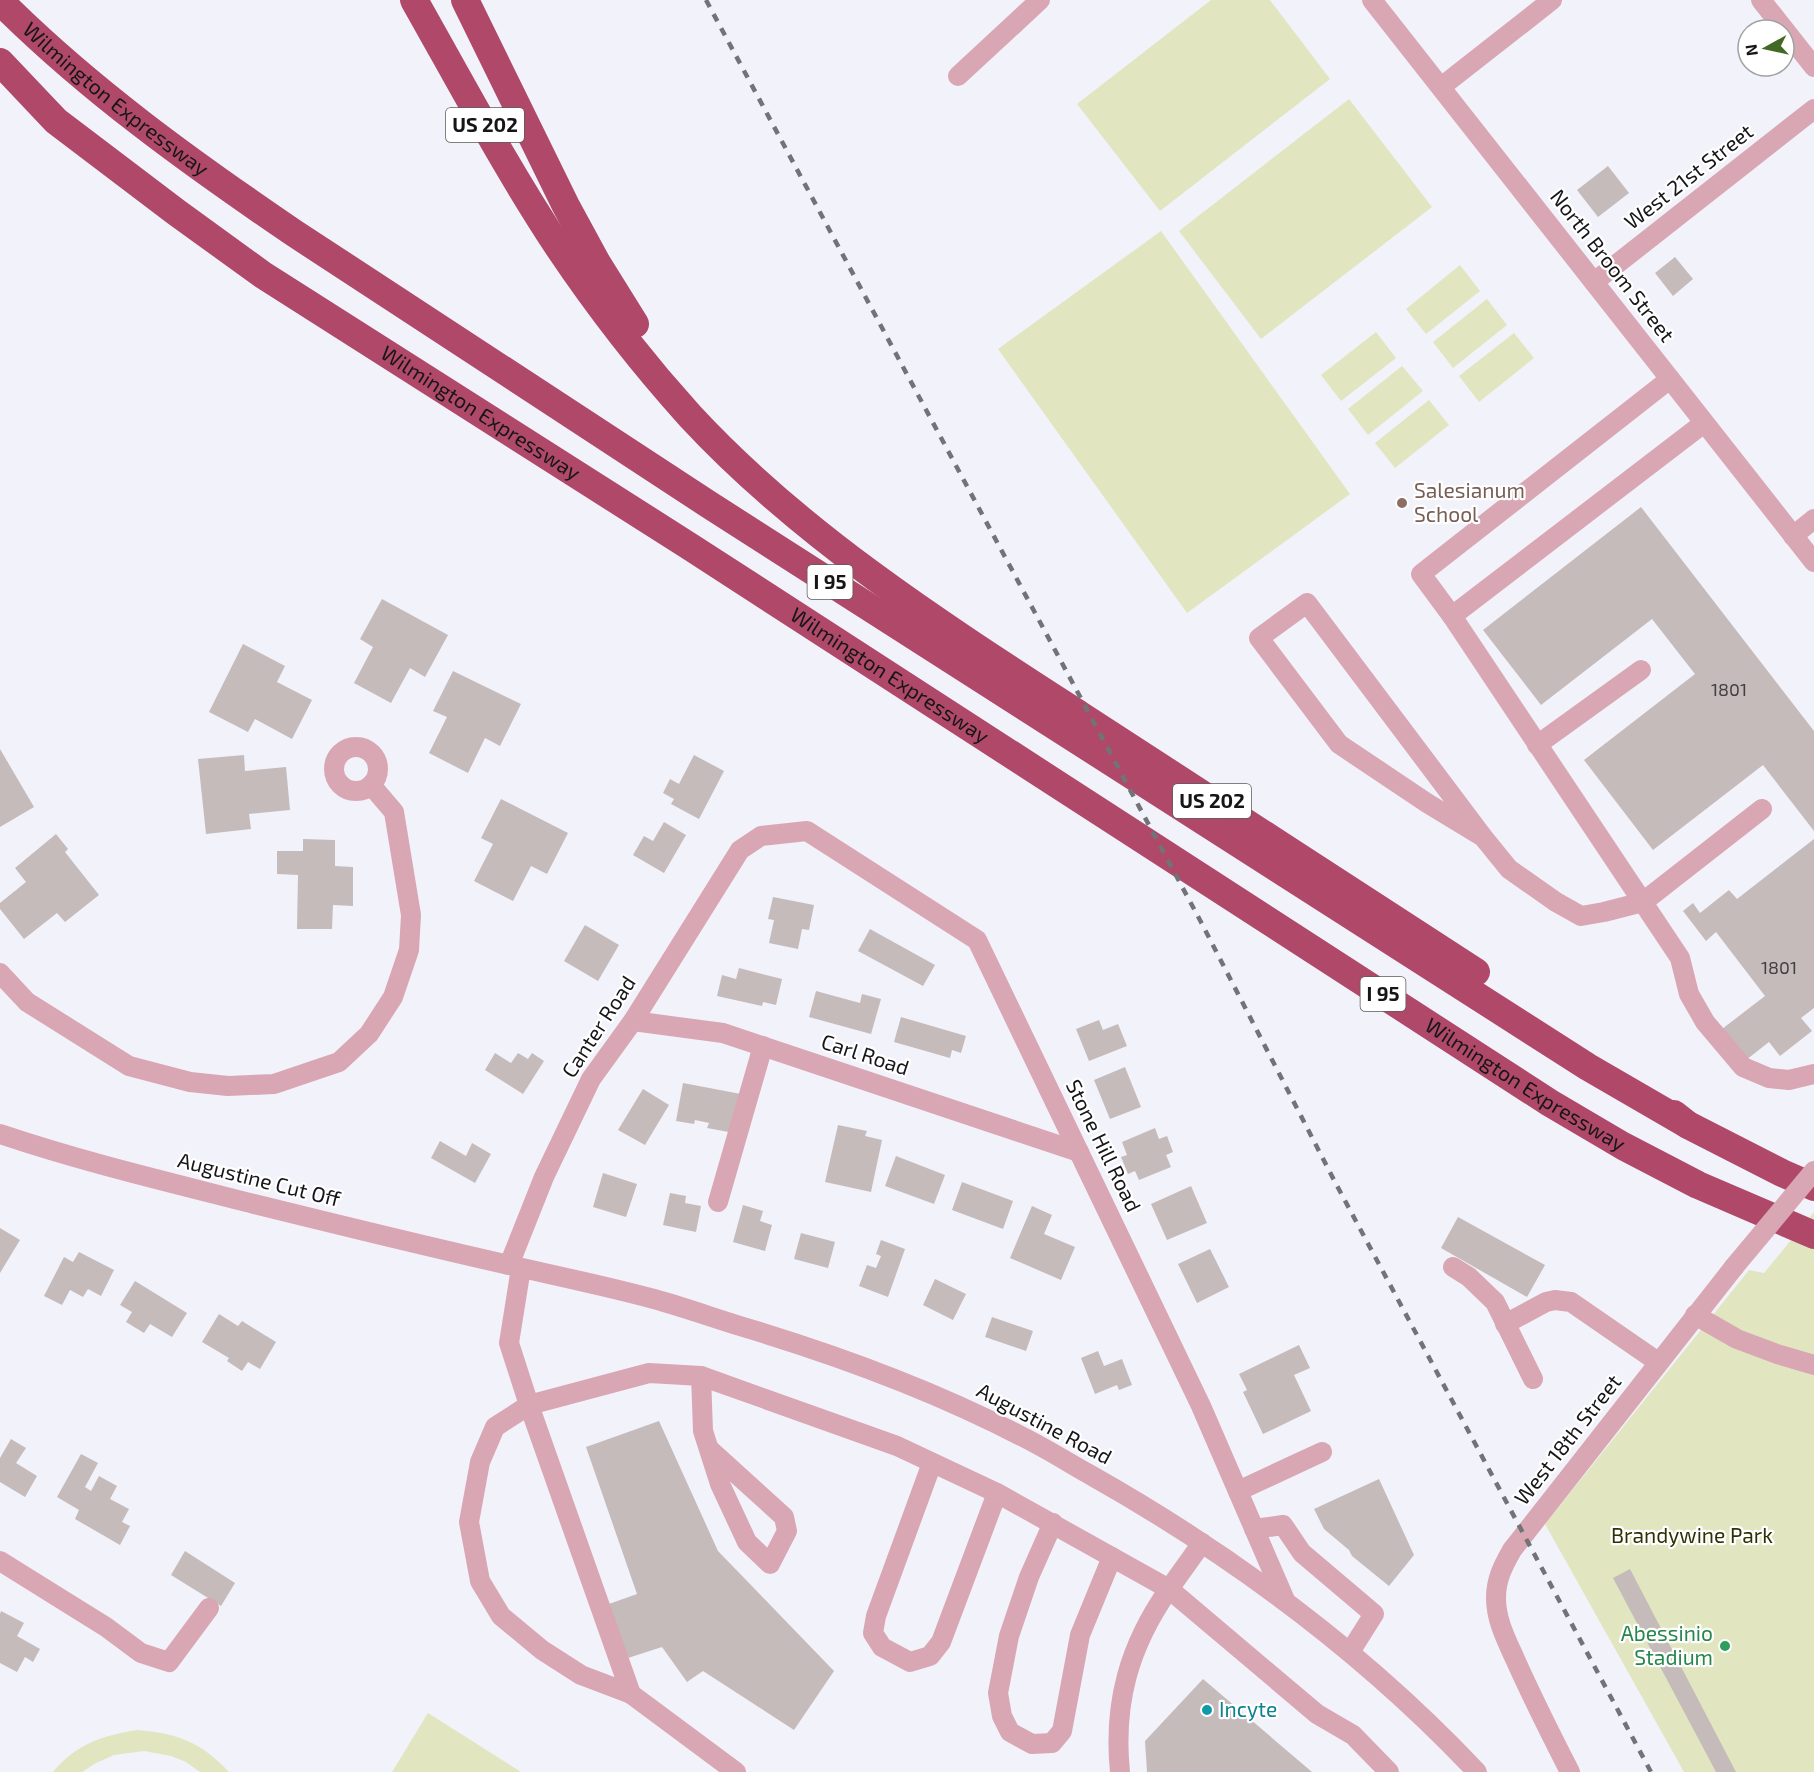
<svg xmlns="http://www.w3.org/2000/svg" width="1814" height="1772" font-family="'Exo 2',sans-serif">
  <rect width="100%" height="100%" fill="#f2f2fb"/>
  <g fill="#e1e6c0">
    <polygon points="1211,0 1270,0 1330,79 1160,211 1077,104"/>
    <polygon points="1349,99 1432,207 1261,339 1179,231"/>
    <polygon points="1161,231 1350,494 1187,613 998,349"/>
    <polygon points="1460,265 1480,291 1426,334 1406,309"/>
    <polygon points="1487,299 1507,325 1453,368 1433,342"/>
    <polygon points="1376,332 1396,358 1341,401 1321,375"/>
    <polygon points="1514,333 1534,358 1479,402 1459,376"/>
    <polygon points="1402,366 1423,391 1368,435 1348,409"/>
    <polygon points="1429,400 1449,425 1395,468 1375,443"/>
    <polygon points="1814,1212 1814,1772 1684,1772 1545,1524 1749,1270 1764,1273"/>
    <polygon points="428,1713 521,1772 392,1772"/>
    <path d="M137,1730C177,1733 201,1742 229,1772H200L186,1762L171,1756L144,1751L114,1755L96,1763L82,1772H53C75,1745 103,1735 137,1730Z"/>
  </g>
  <g fill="#c5bbba">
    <polygon points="1608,166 1629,193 1598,217 1577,190"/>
    <polygon points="1675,257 1693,279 1673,296 1655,273"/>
    <polygon points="1641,507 1814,731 1814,831 1763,765 1653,850 1584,760 1695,674 1652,619 1541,705 1483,630"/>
    <polygon points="382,599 448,635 425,677 410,668 391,703 354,683 373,647 360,639"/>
    <polygon points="243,644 285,666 277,682 312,700 292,739 255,719 248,732 209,712"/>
    <polygon points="453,671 521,704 500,746 485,738 468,773 429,753 447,717 433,711"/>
    <polygon points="0,749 34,807 0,827"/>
    <polygon points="244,755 245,771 286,767 290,810 249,814 251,829 206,834 198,759"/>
    <polygon points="694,755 724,771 699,819 671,804 674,799 663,793 670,779 679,784"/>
    <polygon points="501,799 568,833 547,874 531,866 513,901 474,881 493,844 481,838"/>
    <polygon points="664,822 686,835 664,873 633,855 644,836 653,841"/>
    <polygon points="56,834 68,849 65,852 99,895 65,922 57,913 24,939 0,909 0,903 26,882 15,868"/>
    <polygon points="303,839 335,840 335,866 353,867 353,906 333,905 332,929 297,929 298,875 277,874 277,851 303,851"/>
    <polygon points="1814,839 1814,1008 1801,1018 1812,1031 1780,1056 1769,1042 1746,1060 1722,1029 1765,996 1716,932 1706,941 1683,911 1693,903 1700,913 1729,890 1737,899"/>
    <polygon points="773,897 814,905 809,930 802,929 798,949 769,943 774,920 768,919"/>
    <polygon points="585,925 619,945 598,981 564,961"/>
    <polygon points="870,929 935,965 923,986 858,951"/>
    <polygon points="739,968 782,979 776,1005 763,1002 762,1006 717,996 722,975 736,979"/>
    <polygon points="816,991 860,1003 862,994 881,999 871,1034 809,1017"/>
    <polygon points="901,1017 966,1036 961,1053 952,1050 950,1058 894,1042"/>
    <polygon points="1099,1020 1103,1030 1118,1024 1127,1046 1089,1061 1076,1029"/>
    <polygon points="495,1053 511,1063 518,1053 528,1059 532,1053 544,1061 523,1094 485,1070"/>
    <polygon points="1125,1067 1141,1107 1110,1119 1094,1080"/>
    <polygon points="683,1083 741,1094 734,1133 707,1128 709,1123 695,1120 694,1124 676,1121"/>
    <polygon points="643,1089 669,1105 645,1145 618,1130"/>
    <polygon points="838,1125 867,1131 865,1136 882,1140 871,1192 825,1182"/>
    <polygon points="1155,1128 1159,1139 1167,1136 1173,1152 1166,1155 1171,1167 1139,1180 1135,1171 1128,1174 1121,1157 1127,1155 1122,1142"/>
    <polygon points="440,1141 466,1156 472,1143 491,1154 475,1183 431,1158"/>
    <polygon points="896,1156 945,1175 934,1204 885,1186"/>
    <polygon points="603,1173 637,1184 626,1217 593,1207"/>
    <polygon points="962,1182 1013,1201 1003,1229 952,1210"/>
    <polygon points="1191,1186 1207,1223 1167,1240 1151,1204"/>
    <polygon points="670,1193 686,1196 685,1203 701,1206 696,1232 663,1225"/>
    <polygon points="743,1205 763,1211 760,1221 772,1225 765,1251 733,1242"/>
    <polygon points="1032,1206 1052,1215 1044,1234 1075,1247 1061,1280 1010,1258"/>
    <polygon points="1458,1217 1545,1265 1527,1297 1441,1248"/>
    <polygon points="0,1228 20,1240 0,1273"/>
    <polygon points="801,1233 835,1242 828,1268 794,1259"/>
    <polygon points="881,1240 905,1249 888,1297 859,1286 867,1265 876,1268 881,1256 876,1254"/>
    <polygon points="1210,1249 1229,1287 1197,1303 1178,1264"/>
    <polygon points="79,1252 114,1270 101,1296 88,1289 83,1297 70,1290 62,1305 44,1296 64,1257 73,1262"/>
    <polygon points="935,1279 966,1294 953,1320 923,1305"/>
    <polygon points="135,1281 187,1313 172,1337 150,1324 144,1333 126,1322 132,1312 120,1305"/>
    <polygon points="219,1314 238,1326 242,1321 276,1342 260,1369 248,1362 242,1371 227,1361 229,1358 202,1342"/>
    <polygon points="992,1317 1033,1331 1026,1351 985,1337"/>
    <polygon points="1299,1345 1310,1368 1294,1375 1311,1411 1263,1434 1243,1392 1247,1390 1239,1374"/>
    <polygon points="1098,1351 1104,1366 1122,1359 1132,1385 1119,1390 1117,1385 1095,1394 1081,1358"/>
    <polygon points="659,1421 718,1551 834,1671 794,1730 703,1671 687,1682 662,1647 628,1658 606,1605 637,1594 586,1447"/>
    <polygon points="11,1439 26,1448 16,1463 37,1476 25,1497 0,1482 0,1458"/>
    <polygon points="81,1454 98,1463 85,1487 91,1491 99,1476 117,1486 110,1499 129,1509 122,1522 130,1526 120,1545 75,1519 79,1510 57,1497"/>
    <polygon points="1379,1479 1414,1555 1389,1586 1352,1556 1349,1550 1324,1529 1314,1509"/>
    <polygon points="185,1551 235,1583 221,1606 171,1575"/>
    <polygon points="1630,1569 1736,1772 1716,1772 1613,1578"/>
    <polygon points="1,1611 24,1623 17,1636 40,1649 33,1662 25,1657 17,1672 0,1663 0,1614"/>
    <polygon points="1203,1679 1312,1772 1147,1772 1145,1741"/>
  </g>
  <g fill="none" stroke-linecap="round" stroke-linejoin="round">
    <g stroke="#d9a7b3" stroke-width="20">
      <polyline points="1372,0 1814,562"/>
      <polyline points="1761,0 1814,67"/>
      <polyline points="958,76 1040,0"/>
      <polyline points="1441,87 1552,0"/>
      <polyline points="1594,282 1814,109"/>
      <polyline points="1670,379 1421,574 1452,616 1704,423"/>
      <polyline points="1793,536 1814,519"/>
      <polyline points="1452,616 1680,958 1689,994 1705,1022 1743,1067 1769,1078 1789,1080 1814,1074"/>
      <polyline points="1537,745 1641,670"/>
      <circle cx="356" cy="769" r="22"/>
      <polyline points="1483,837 1307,603 1259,638 1339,744 1427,803 1483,837 1509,869 1556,902 1581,916 1604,912 1643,902 1762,809"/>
      <polyline points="0,973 27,1002 129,1066 190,1082 228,1086 274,1084 339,1062 369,1034 393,997 409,950 411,915 394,812 371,785"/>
      <polyline points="633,1021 723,1033 1079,1152"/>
      <path d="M0,1134C83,1162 168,1182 254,1204C339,1225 424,1246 509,1265C557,1276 606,1286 654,1299C683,1307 711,1317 740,1326C837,1355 933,1390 1023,1437C1045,1448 1066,1461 1087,1473C1231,1554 1364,1652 1477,1772"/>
      <polyline points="718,1202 763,1046"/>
      <polyline points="509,1265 544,1177 591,1079 633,1021 740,850 761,836 807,831 977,940 1201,1406 1285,1600"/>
      <polyline points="1453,1267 1469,1277 1495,1302 1533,1379"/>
      <polyline points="521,1268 509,1343 529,1405 649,1373 701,1376 897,1446 997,1493 1169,1589 1202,1543"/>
      <polyline points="1695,1315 1737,1339 1777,1354 1814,1365"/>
      <polyline points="1505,1324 1546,1302 1555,1300 1571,1302 1658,1362"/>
      <polyline points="701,1376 703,1431 720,1484 747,1542 770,1564 787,1531 784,1517 709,1449"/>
      <polygon points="529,1405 631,1694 581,1675 542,1650 501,1616 480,1581 469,1522 480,1462 495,1427"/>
      <polyline points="932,1463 876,1616 873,1633 882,1647 910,1662 930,1656 941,1642 997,1493"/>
      <polyline points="1238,1491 1322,1452"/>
      <polyline points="1053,1523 1029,1577 1009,1636 998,1693 1002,1716 1010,1732 1032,1744 1052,1743 1062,1731 1080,1635 1112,1557"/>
      <polyline points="1254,1529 1283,1525 1302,1553 1374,1614 1350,1652"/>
      <polyline points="0,1561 106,1627 141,1653 169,1662 209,1608"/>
      <polyline points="631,1694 736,1772"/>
      <path d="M1120,1772C1113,1703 1129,1646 1169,1589L1317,1714L1353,1735L1389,1772"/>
      <path d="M1570,1772C1551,1735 1532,1697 1515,1659C1506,1639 1496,1620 1496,1598C1496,1579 1503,1566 1512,1550L1734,1267"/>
    </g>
    <g stroke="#b04969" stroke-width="28">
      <path d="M414,0C461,83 506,168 559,248C598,306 643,364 690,416C801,536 944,627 1080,715C1212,801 1344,886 1476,972"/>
      <polyline points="465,0 566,206 597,263 635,324"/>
      <path id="s1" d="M0,1C88,89 191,163 294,233L708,504L1588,1067L1688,1125"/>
      <path id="s2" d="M0,62L56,121L176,212L263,275L689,546L1550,1103L1623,1146L1698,1185L1814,1235"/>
      <polyline points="1674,1114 1688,1125 1782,1173 1814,1187"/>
    </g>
    <polyline stroke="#727277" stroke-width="4.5" stroke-dasharray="8 8" stroke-linecap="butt" points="706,0 1201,922 1335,1182 1651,1772"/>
    <polyline stroke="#d9a7b3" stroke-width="20" points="1734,1267 1814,1171"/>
  </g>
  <circle fill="#8d6e63" stroke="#fff" stroke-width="2" cx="1402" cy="503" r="6"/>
  <circle fill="#2e9e5b" stroke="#fff" stroke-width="2" cx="1725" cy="1646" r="6"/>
  <circle fill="#0f9aa8" stroke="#fff" stroke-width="2" cx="1207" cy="1710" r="6"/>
  <g text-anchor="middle" stroke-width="4.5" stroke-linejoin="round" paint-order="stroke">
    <g font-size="18" fill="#423f41">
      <text x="1729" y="696">1801</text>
      <text x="1779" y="974">1801</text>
    </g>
    <g fill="#fff" stroke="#5c5c5e" stroke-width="1.5">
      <rect x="446" y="108" width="78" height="34" rx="4.5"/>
      <rect x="807.5" y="565" width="45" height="34" rx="4.5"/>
      <rect x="1173" y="784" width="78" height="34" rx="4.5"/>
      <rect x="1360.5" y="977" width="45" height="34" rx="4.5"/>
    </g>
    <g font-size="20" font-weight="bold" fill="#161619">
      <text x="485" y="132">US 202</text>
      <text x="830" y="589">I 95</text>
      <text x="1212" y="808">US 202</text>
      <text x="1383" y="1001">I 95</text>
    </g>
    <g font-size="21" fill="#161619" stroke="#fff">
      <text dy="7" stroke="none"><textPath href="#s1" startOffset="152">Wilmington Expressway</textPath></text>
      <text transform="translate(1689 177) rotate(-38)" y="7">West 21st Street</text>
      <text transform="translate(1612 266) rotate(52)" y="7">North Broom Street</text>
      <text dy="7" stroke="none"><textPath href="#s2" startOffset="597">Wilmington Expressway</textPath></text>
      <text dy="7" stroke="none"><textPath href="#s2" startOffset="1083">Wilmington Expressway</textPath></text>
      <text transform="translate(599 1027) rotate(-57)" y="7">Canter Road</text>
      <text transform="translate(865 1055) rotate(18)" y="7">Carl Road</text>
      <text dy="7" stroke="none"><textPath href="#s2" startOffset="1839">Wilmington Expressway</textPath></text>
      <text transform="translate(1103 1146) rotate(64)" y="7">Stone Hill Road</text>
      <text transform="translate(259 1180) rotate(14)" y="7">Augustine Cut Off</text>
      <text transform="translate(1044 1424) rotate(28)" y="7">Augustine Road</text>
      <text transform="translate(1568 1440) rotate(-52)" y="7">West 18th Street</text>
    </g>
    <g font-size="21" fill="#785e54" stroke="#fff" text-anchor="start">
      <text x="1414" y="498">Salesianum<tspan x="1414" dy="24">School</tspan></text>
    </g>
    <g font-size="21" fill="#2e3103" stroke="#fff">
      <text x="1692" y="1543">Brandywine Park</text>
    </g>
    <g font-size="21" fill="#27864d" stroke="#fff" text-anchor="end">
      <text x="1713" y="1641">Abessinio<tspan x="1713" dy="24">Stadium</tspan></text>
    </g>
    <g font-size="21" fill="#0d838f" stroke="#fff" text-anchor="start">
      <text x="1219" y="1717">Incyte</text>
    </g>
  </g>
  <g transform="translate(1766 48) rotate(262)"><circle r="28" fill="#ffffff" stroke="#a2a2a3" stroke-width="1.5"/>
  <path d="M0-4.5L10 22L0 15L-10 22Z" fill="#426a25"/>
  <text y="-9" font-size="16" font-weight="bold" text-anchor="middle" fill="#161619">N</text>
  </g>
</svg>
